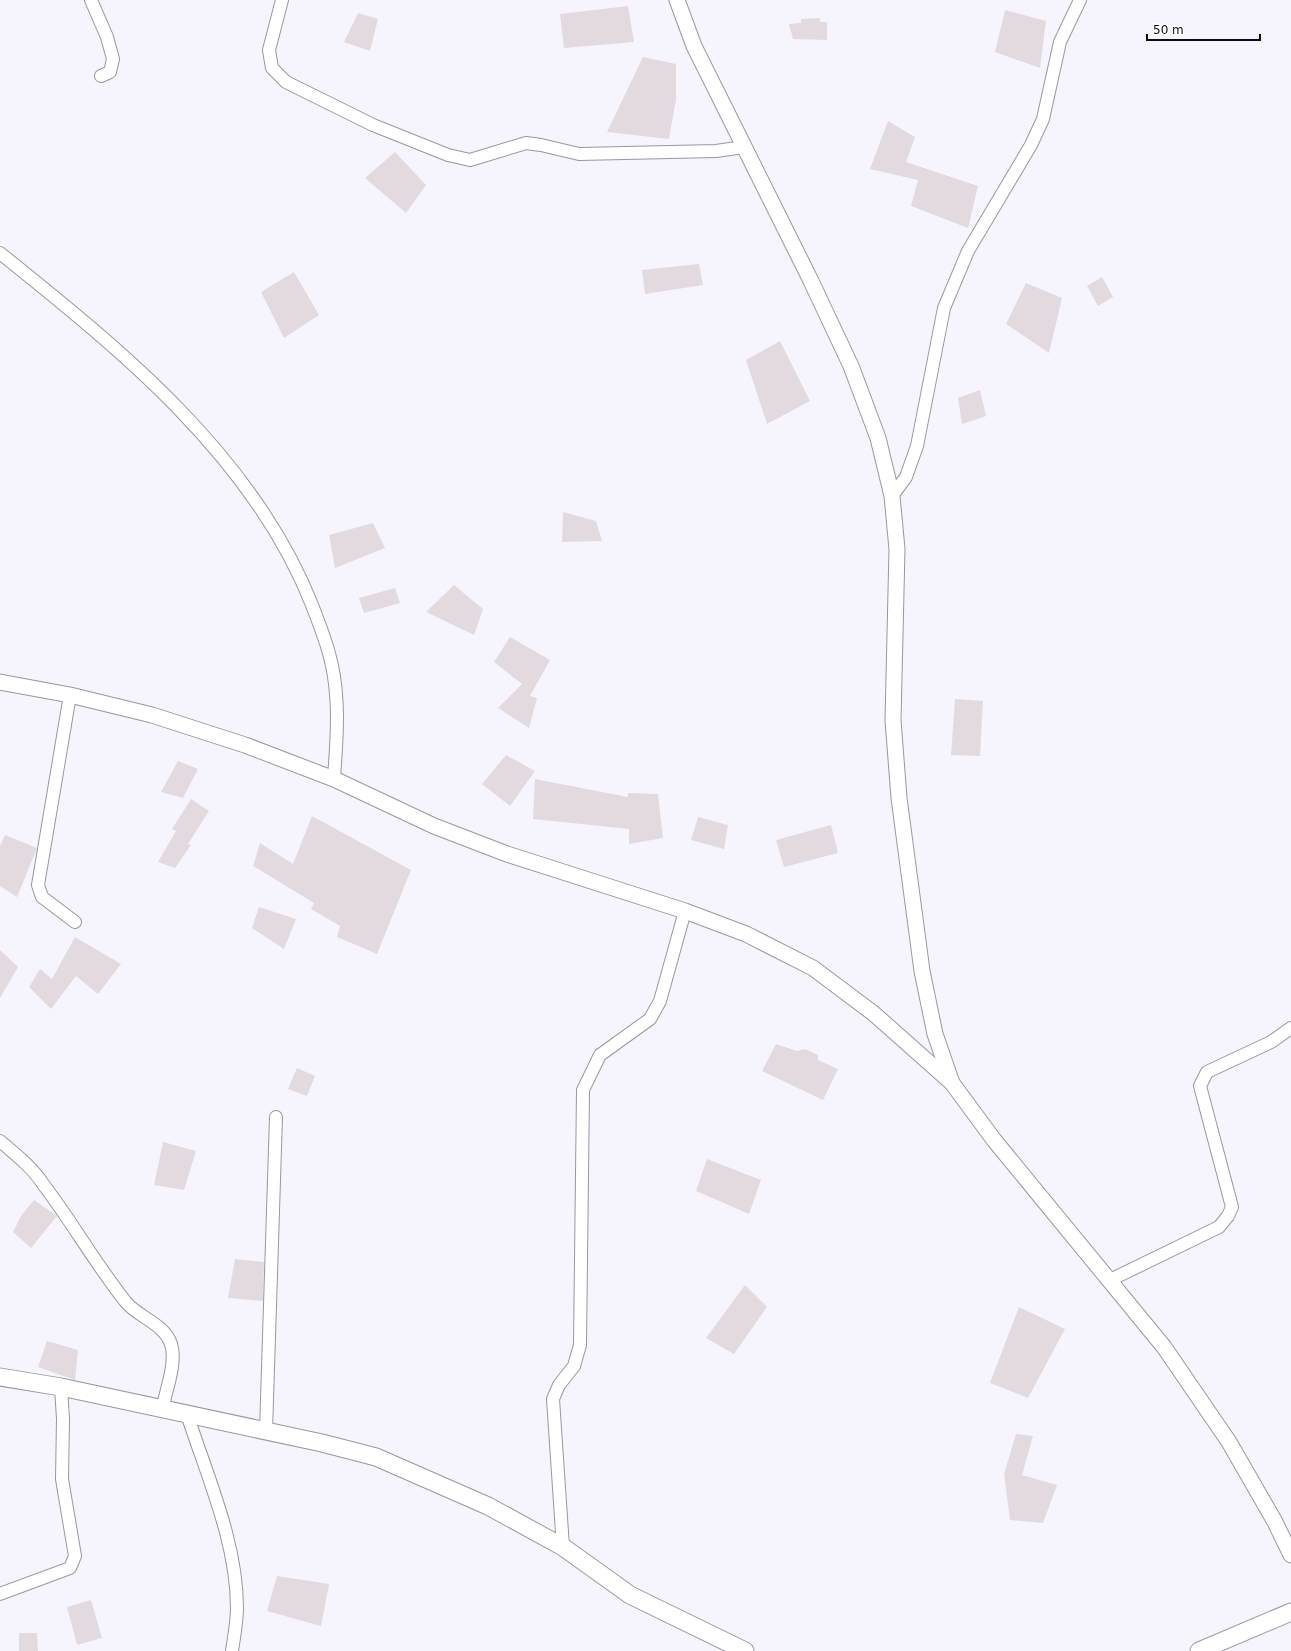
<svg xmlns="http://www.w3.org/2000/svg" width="1291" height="1651" font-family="'DejaVu Sans',sans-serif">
  <rect width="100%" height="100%" fill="#f6f5fe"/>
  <g fill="#e2dadf">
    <polygon points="628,6 634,42 564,48 560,14"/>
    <polygon points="1005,10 1046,21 1040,68 995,52"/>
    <polygon points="358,13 378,19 370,51 344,42"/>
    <polygon points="820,18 820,22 827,22 827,40 793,39 789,24 801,23 801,19"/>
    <polygon points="643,57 676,64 676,99 669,139 607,132"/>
    <polygon points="888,121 915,137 906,162 978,186 968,228 911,206 918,180 870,169"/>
    <polygon points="395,152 426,185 406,213 365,178"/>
    <polygon points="699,264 703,285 645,294 642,270"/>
    <polygon points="294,272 319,315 284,338 261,292"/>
    <polygon points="1102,277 1113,297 1098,306 1087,286"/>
    <polygon points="1026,283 1062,298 1049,353 1006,324"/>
    <polygon points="780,341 810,401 767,424 746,360"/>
    <polygon points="980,390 986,416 962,424 958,398"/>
    <polygon points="563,512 596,521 602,541 562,542"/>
    <polygon points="373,523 385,548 335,568 329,535"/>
    <polygon points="454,585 483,609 474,635 426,612"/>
    <polygon points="395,588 400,603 364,613 359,598"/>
    <polygon points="510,637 550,660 530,696 537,698 529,728 498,708 522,684 494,662"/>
    <polygon points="955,699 983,701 980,756 951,755"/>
    <polygon points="506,755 535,771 510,806 482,784"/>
    <polygon points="178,761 198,769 183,798 161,792"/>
    <polygon points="535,779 628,797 628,793 658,794 663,838 629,844 629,829 533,819"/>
    <polygon points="191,799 209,811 188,844 191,845 175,868 158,862 176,831 172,829"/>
    <polygon points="312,816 411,870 377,954 337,937 340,926 311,909 314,903 253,866 260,843 293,864"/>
    <polygon points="698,817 728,825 724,849 691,840"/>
    <polygon points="831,825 838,853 784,867 776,840"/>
    <polygon points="5,835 37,848 17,897 0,886 0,846"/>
    <polygon points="259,907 296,919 284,949 252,928"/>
    <polygon points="75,937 121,964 98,994 76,976 51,1009 29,987 40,969 52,979"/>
    <polygon points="0,950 18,967 0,998"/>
    <polygon points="776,1044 797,1051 805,1049 818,1055 818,1060 838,1069 823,1100 762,1071"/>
    <polygon points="297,1068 315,1076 307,1096 288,1089"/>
    <polygon points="163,1142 196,1151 184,1190 154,1185"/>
    <polygon points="707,1159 761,1180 749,1214 696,1191"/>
    <polygon points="34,1200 57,1216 31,1248 13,1232 21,1216"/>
    <polygon points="235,1259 264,1262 263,1301 228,1298"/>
    <polygon points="745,1285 767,1307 734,1354 706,1338"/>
    <polygon points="1019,1307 1065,1329 1028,1398 990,1383"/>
    <polygon points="47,1341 78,1350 75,1380 38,1367"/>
    <polygon points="1016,1434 1033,1436 1022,1475 1057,1485 1043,1523 1010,1520 1004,1474"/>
    <polygon points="277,1576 329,1584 321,1626 267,1611"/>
    <polygon points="91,1600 102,1638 77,1645 67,1607"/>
    <polygon points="19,1633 37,1633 38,1651 19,1651"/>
  </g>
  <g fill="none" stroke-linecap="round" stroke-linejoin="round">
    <g stroke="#98979f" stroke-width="14">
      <g id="minor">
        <polyline points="91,0 107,37 113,59 110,72 101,76"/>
        <polyline points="282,0 269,50 272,68 286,82 373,125 448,155 470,160 526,143 541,145 579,154 716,151 744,147"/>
        <path d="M0,253C122,351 253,456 312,605C322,631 332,656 335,684C339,716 336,747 334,779"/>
        <polyline points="892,496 906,477 917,446 944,308 968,251 1031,145 1043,119 1060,42 1080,0"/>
        <polyline points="70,695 38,885 42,897 75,922"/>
        <path d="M0,1141C15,1154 32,1167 43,1184C72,1222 95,1263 125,1301C137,1317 164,1323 171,1344C177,1362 166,1391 162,1409"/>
        <polyline points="1110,1280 1219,1227 1228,1216 1232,1207 1200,1086 1207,1072 1271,1042 1291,1028"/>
        <path d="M187,1414C207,1476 237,1542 237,1608C237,1622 234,1637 232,1651"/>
        <polyline points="266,1431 276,1117"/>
        <polyline points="563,1547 553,1399 559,1385 574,1366 580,1345 583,1090 600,1055 650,1019 660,1001 685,911"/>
        <polyline points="0,1594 70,1568 75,1556 62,1479 63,1419 61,1387"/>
      </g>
    </g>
    <g stroke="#98979f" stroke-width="17">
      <g id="tertiary">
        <polyline points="677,0 694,46 811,281 851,366 878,438 892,496 897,549 893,720 899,798 922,971 935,1034 952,1083 994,1140 1164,1347 1229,1442 1275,1522 1291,1555"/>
        <polyline points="0,682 70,695 152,715 245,745 334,779 434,826 507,854 685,911 746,934 813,968 873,1013 952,1083"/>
      </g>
    </g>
    <g stroke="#98979f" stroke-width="19">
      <g id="secondary">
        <polyline points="0,1377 61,1387 322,1443 376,1457 488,1506 563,1547 630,1595 745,1651"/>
        <polyline points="1199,1651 1291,1612"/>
      </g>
    </g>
    <use href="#minor" stroke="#fff" stroke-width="12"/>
    <use href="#tertiary" stroke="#fff" stroke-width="15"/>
    <use href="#secondary" stroke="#fff" stroke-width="17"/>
  </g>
  <path d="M1147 34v6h113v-6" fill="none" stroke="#0c0c0f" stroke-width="2"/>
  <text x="1153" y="34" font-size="12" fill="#0c0c0f" stroke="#ffffff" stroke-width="3" paint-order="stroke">50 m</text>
</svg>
